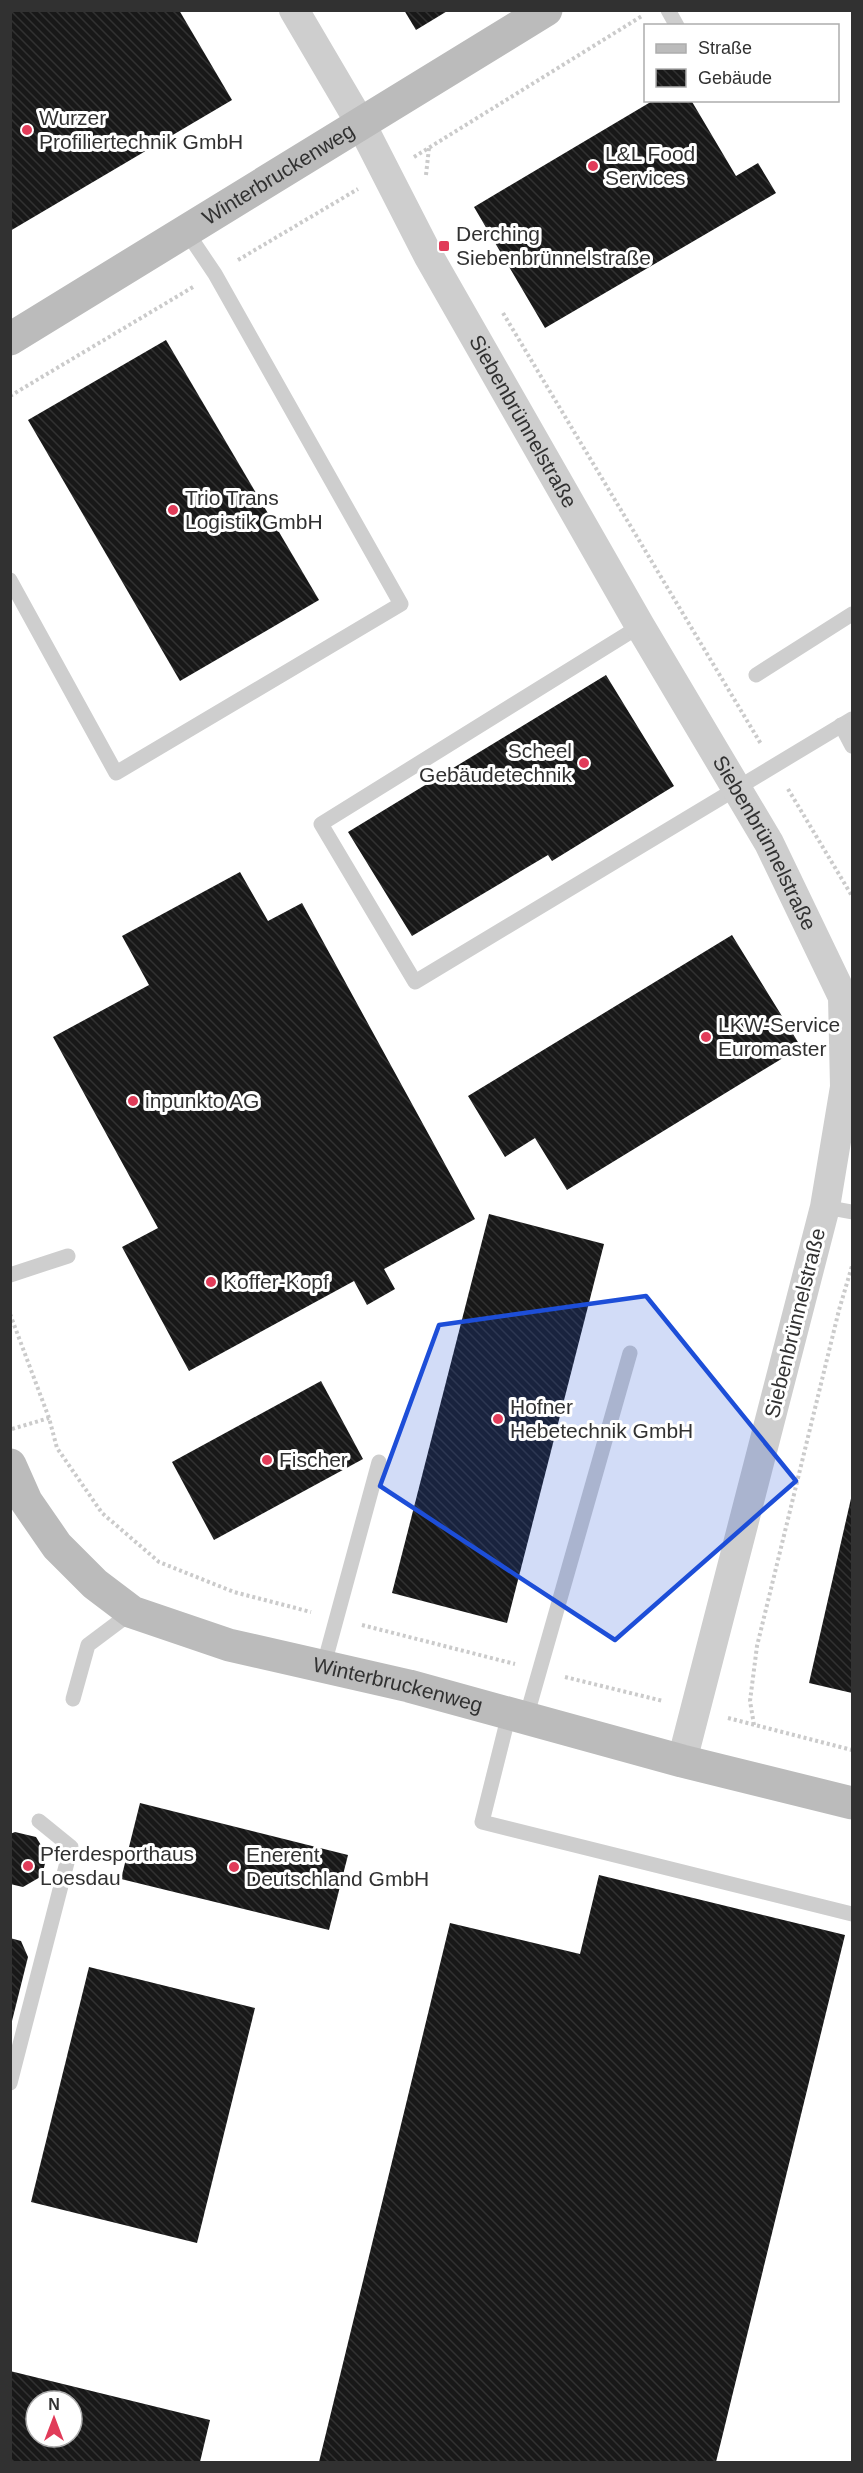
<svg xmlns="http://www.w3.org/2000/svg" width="863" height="2473" font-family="Arial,sans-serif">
  <defs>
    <pattern id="building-back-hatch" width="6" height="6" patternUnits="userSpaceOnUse" patternTransform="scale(1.5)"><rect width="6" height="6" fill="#181818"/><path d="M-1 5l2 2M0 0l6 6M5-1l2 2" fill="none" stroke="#313131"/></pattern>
  </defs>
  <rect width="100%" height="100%" fill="#fff"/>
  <g fill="url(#building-back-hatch)" fill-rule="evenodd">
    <polygon points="10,10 179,10 232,100 10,231"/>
    <polygon points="404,10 449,10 416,30"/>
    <polygon points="654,100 691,100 736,176 758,163 776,193 545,328 474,207"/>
    <polygon points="166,340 319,600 180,681 28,420"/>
    <polygon points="606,675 674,786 552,861 548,855 412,936 348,832"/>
    <polygon points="240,872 268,921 302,903 475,1219 384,1269 395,1289 367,1305 354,1281 189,1371 122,1247 158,1228 53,1037 149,985 122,936"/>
    <polygon points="732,935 801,1047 567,1190 535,1138 505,1157 468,1096"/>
    <polygon points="489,1214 604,1244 507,1623 392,1593"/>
    <polygon points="321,1381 363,1459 214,1540 172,1462"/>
    <polygon points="852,1494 852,1693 809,1683"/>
    <polygon points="140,1803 348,1855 329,1930 121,1879"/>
    <polygon points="15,1832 36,1837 47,1855 42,1876 23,1887 10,1884 10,1834"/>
    <polygon points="599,1875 845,1935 716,2462 319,2462 450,1923 580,1954"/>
    <polygon points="10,1938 21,1941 28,1957 11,2025"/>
    <polygon points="89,1967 255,2008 197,2243 31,2202"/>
    <path d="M10,2371L210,2420L200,2462H10ZM36,2401H72V2437H36Z"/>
  </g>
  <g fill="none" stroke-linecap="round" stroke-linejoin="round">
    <g stroke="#cbcbcb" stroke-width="4" stroke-dasharray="3 3" stroke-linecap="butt">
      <polyline points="414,157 642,16"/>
      <polyline points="426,175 429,148"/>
      <polyline points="238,260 358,189"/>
      <polyline points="503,313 761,744"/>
      <polyline points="10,396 193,287"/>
      <polyline points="788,789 852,896"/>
      <polyline points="10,1314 49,1418 57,1448 102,1513 159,1562 234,1592 311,1612"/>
      <polyline points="12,1429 49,1418"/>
      <polyline points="362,1625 515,1664"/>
      <polyline points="565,1677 663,1701"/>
      <polyline points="728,1718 852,1750"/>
      <polyline points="754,1725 750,1701 757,1646 839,1310 852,1266"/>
    </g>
    <g stroke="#cecece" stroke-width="15">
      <polyline points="668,10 677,26"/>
      <polyline points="10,580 116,773 401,604 215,274 186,231"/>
      <polyline points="640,626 321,824 415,982 852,719"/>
      <polyline points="756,675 852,614"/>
      <polyline points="841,725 852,746"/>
      <polyline points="825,1207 852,1212"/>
      <polyline points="10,1275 68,1256"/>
      <polyline points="323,1668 379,1462"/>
      <polyline points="73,1699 88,1645 132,1612"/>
      <polyline points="509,1714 482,1822 852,1914"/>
      <polyline points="526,1718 630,1353"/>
      <polyline points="10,2083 71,1847 39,1821"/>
    </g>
    <path stroke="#cecece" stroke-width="30" id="s1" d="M294,10L361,124L428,255L640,626L769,843L843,997L845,1087L825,1207L682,1761"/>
    <g stroke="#bbb" stroke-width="33">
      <path id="s2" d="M10,339L546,10"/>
      <path id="s3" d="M10,1465L26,1501L57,1546L95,1584L132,1612L229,1645L409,1686L682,1761L852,1803"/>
    </g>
  </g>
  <path fill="#1d4ed8" fill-opacity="0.2" stroke="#1d4ed8" stroke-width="4.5" stroke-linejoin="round" d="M646,1296L796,1481L615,1640L380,1486L439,1325Z"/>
  <g fill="#e13b59" stroke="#fff" stroke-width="2">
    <circle cx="27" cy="130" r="6"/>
    <circle cx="593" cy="166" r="6"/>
    <rect x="438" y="240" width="12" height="12" rx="3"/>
    <circle cx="173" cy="510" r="6"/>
    <circle cx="584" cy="763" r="6"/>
    <circle cx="706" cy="1037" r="6"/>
    <circle cx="133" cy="1101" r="6"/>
    <circle cx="211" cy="1282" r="6"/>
    <circle cx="498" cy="1419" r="6"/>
    <circle cx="267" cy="1460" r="6"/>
    <circle cx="28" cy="1866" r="6"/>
    <circle cx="234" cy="1867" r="6"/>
  </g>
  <g text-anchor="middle" stroke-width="6" stroke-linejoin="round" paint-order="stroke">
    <g font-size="21" fill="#313131" stroke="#fff" text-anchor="start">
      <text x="39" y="125">Wurzer<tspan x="39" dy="24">Profiliertechnik GmbH</tspan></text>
      <text x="605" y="161">L&amp;L Food<tspan x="605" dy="24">Services</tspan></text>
      <text x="456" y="241">Derching<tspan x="456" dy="24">Siebenbrünnelstraße</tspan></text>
      <text x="185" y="505">Trio Trans<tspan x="185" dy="24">Logistik GmbH</tspan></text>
      <text x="572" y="758" text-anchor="end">Scheel<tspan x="572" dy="24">Gebäudetechnik</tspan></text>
      <text x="718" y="1032">LKW-Service<tspan x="718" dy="24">Euromaster</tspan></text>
      <text x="145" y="1108">inpunkto AG</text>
      <text x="223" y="1289">Koffer-Kopf</text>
      <text x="510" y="1414">Hofner<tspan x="510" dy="24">Hebetechnik GmbH</tspan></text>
      <text x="279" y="1467">Fischer</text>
      <text x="40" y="1861">Pferdesporthaus<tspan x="40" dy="24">Loesdau</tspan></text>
      <text x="246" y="1862">Enerent<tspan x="246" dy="24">Deutschland GmbH</tspan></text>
    </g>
    <g font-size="21" fill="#313131" stroke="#fff">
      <text dy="7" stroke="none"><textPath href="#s2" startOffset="315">Winterbruckenweg</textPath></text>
      <text dy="7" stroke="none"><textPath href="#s1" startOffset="471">Siebenbrünnelstraße</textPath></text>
      <text dy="7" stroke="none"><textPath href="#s1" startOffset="957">Siebenbrünnelstraße</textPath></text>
      <text transform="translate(795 1323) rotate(-76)" y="7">Siebenbrünnelstraße</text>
      <text dy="7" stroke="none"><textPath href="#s3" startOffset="470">Winterbruckenweg</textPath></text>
    </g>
  </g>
  <rect width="863" height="2473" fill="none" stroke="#313131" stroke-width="24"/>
  <rect x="644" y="24" width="195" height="78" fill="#ffffff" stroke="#adadad" stroke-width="1.5"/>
  <rect x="656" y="44" width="30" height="9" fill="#bbbbbb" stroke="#adadad" stroke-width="1.5"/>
  <text x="698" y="54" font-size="18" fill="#313131">Straße</text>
  <rect x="656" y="69" width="30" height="18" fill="url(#building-back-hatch)" stroke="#adadad" stroke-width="1.5"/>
  <text x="698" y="84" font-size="18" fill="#313131">Gebäude</text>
  <g transform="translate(54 2419)"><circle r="28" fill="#ffffff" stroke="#adadad" stroke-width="1.5"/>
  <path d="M0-4.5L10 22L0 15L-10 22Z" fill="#e13b59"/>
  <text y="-9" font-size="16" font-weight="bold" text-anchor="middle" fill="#313131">N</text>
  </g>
</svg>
